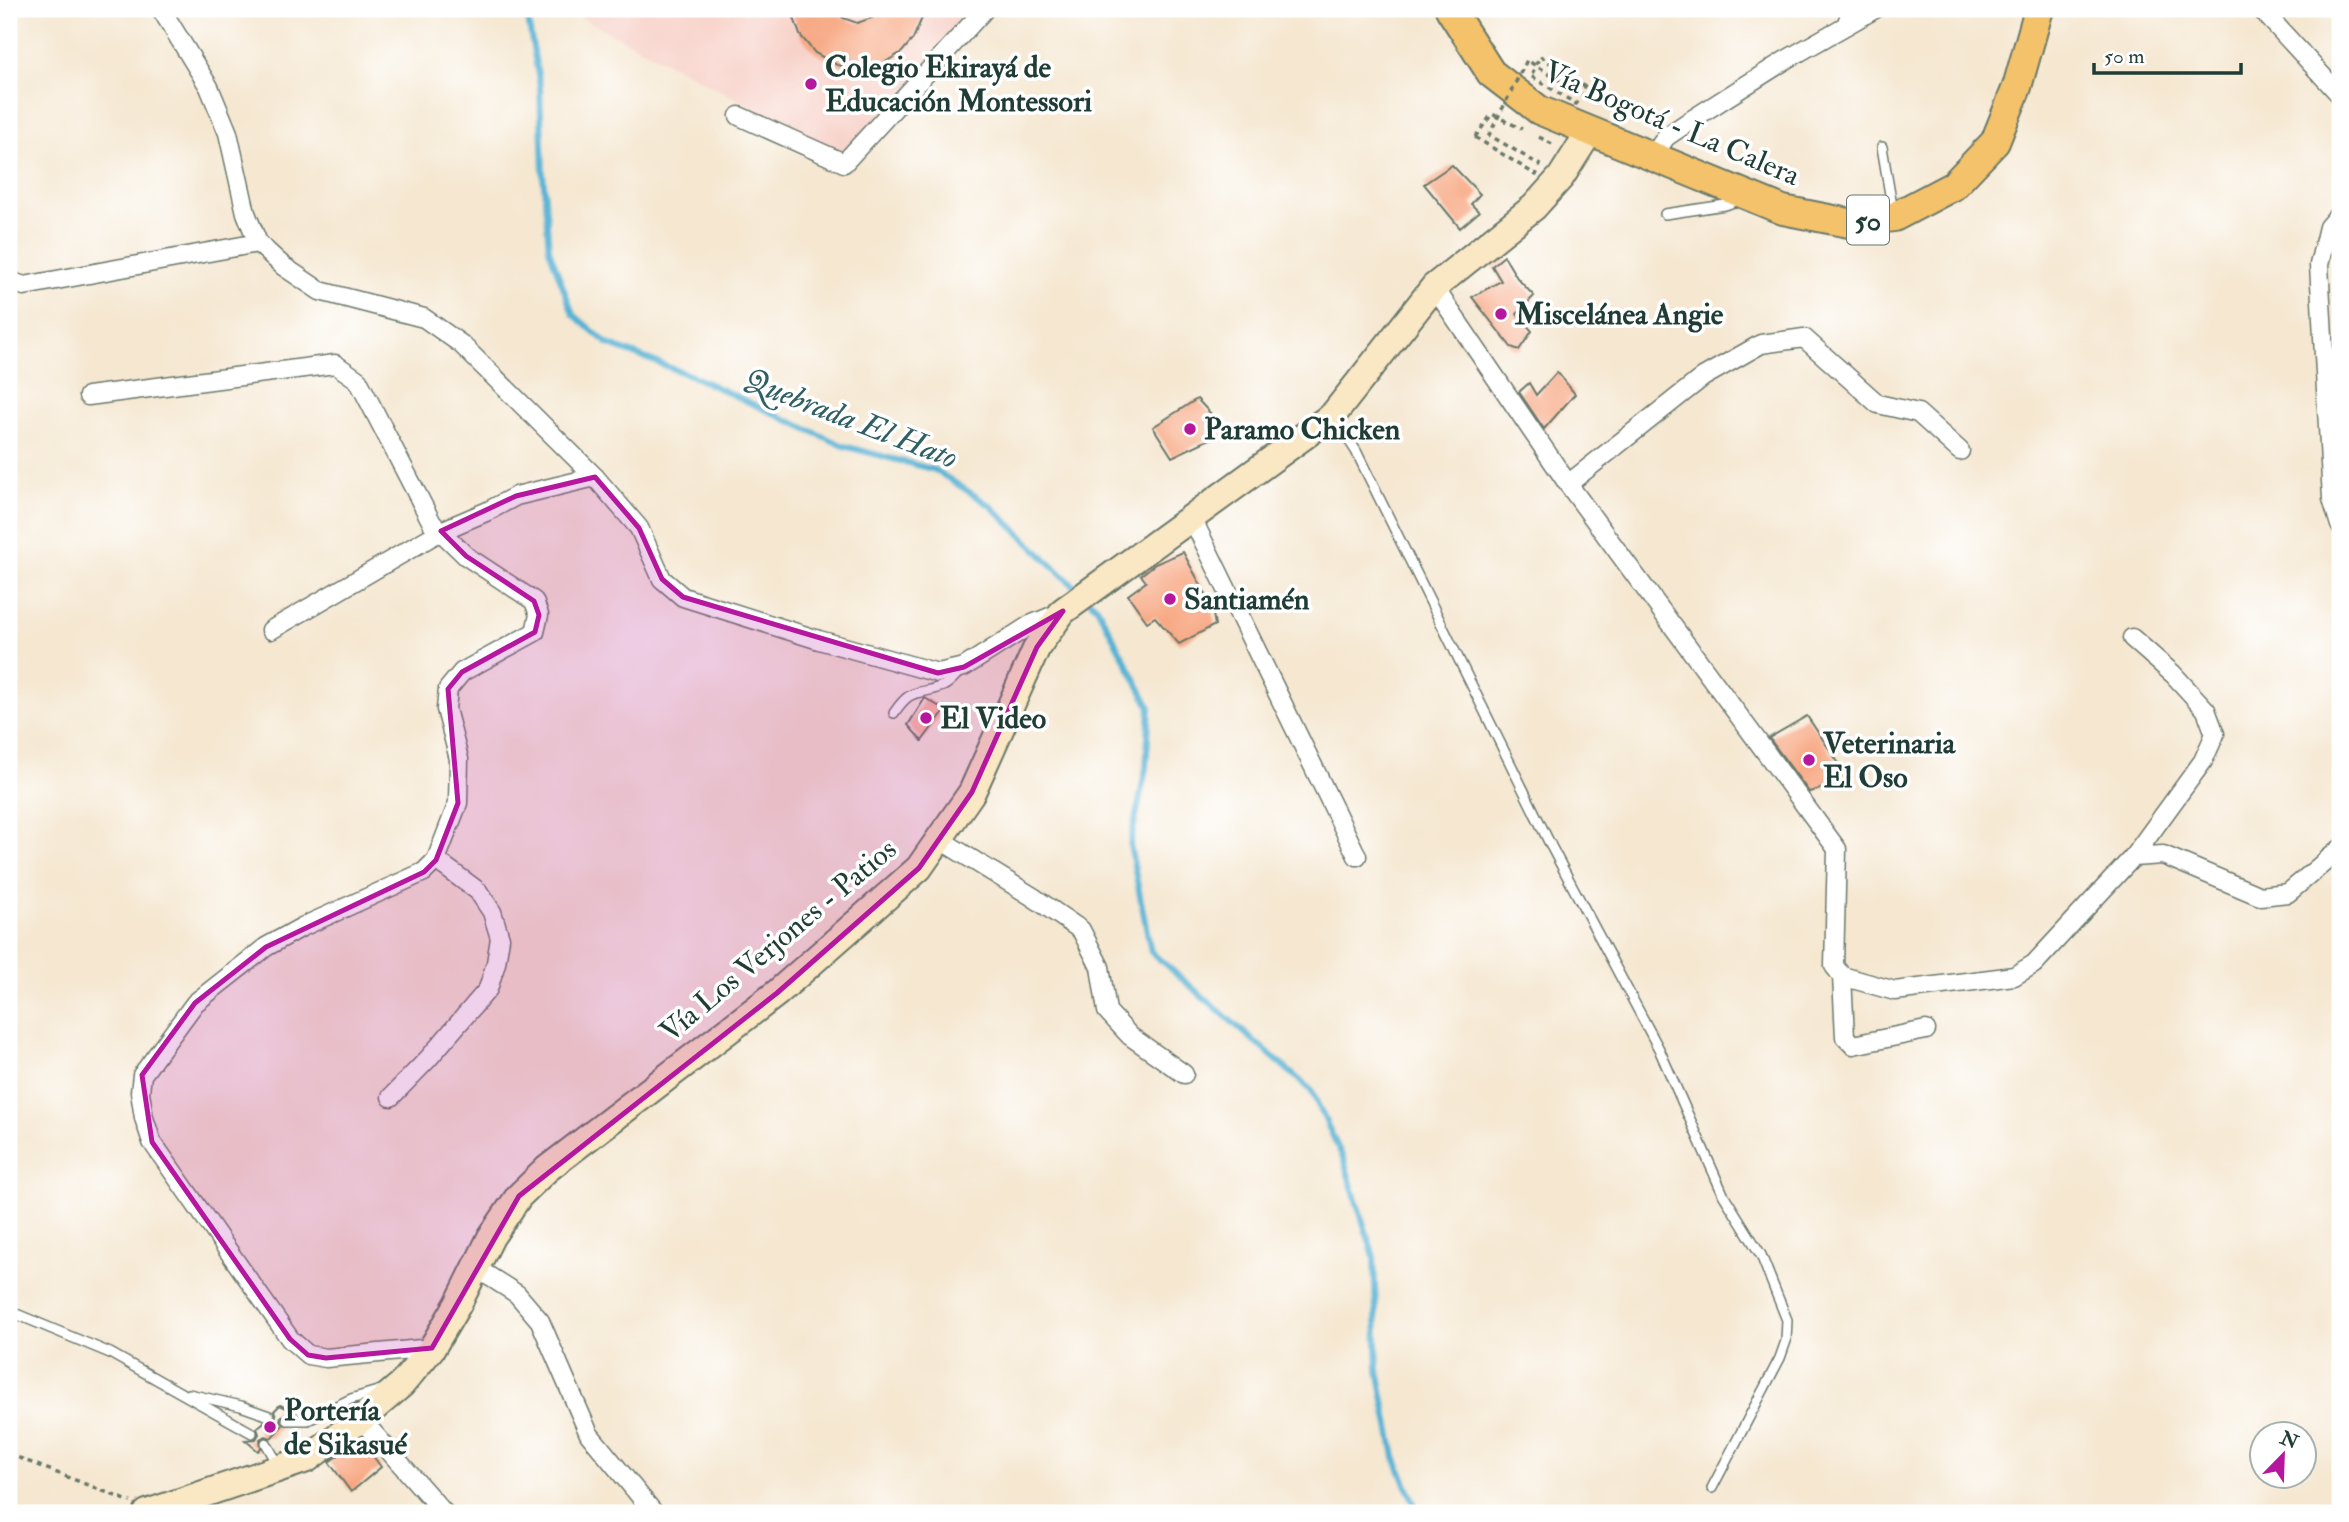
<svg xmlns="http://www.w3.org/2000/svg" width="2349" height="1522" font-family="'IM FELL Double Pica',serif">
  <rect width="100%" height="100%" fill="#fff"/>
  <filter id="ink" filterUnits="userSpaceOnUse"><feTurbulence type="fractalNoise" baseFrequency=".0143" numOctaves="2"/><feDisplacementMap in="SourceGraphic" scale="14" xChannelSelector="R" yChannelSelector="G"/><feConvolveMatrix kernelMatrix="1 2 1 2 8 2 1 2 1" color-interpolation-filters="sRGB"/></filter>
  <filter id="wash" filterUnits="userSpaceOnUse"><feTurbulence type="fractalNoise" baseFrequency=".00686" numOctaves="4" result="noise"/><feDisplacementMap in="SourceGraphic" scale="28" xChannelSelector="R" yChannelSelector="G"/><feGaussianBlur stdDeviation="1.57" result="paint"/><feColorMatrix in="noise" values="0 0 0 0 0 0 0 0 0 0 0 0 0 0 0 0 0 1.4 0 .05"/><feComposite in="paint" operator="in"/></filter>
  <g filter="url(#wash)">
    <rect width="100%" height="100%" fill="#f5e7d0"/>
    <polygon fill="#f7d1c8" points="565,9 972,9 853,160"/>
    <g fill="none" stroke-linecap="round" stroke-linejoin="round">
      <g stroke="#56b2d4" stroke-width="6">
        <polyline points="526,9 540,86 543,173 549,249 573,314 608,344 692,376 844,446 935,470 991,506 1079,591"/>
        <polyline points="1090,601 1097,607 1150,707 1146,768 1130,845 1151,952 1311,1090 1343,1158 1374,1257 1378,1370 1395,1457 1418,1513"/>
      </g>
    </g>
    <g id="blocks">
      <g fill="#f7a782">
        <polygon points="791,9 835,9 843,18 857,23 872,18 879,9 923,9 922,18 913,39 902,52 882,64 860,68 837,65 815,53 800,35"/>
        <polygon points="1452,165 1480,194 1471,204 1479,212 1460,228 1424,184"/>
        <polygon points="1504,256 1517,278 1534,296 1517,314 1532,331 1519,350 1511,347 1472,297 1501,281 1492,266"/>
        <polygon points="1557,372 1575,394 1544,429 1519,392 1529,383 1536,395"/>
        <polygon points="1197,399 1227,431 1172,457 1153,427"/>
        <polygon points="1183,552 1211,604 1215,625 1179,644 1155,617 1147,622 1128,595 1146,582 1141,575 1155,564"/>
        <polygon points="925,698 945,710 922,741 908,725"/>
        <polygon points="1807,716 1850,780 1809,792 1769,738"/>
        <polygon points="280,1405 295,1412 281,1416 280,1421 283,1425 271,1438 265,1436 260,1439 261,1448 258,1451 245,1440 256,1439 259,1434 257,1428 264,1422 270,1423 274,1421 276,1415 274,1411"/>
        <polygon points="365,1445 381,1467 351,1492 329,1462 350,1447 355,1453"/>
      </g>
    </g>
  </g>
  <g filter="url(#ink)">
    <use href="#blocks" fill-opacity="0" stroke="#6a786b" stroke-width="2"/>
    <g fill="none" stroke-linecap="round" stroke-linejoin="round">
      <g stroke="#6a786b" stroke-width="12">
        <g id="lane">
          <polyline points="1841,27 1847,9"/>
          <polyline points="1882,147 1893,212"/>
          <polyline points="1665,214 1725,205 1742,199"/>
          <polyline points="1333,416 1356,451 1551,846 1659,1049 1723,1194 1761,1255 1787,1320 1786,1341 1780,1358 1712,1488"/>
          <path d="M894,713C912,686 917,696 943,686C950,683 955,676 960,671"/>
          <polyline points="9,1311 110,1353 252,1433"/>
          <polyline points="189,1394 241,1406 269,1416"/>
          <polyline points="287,1420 308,1420 351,1399 381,1390"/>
          <polyline points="266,1443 279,1466"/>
        </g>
      </g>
      <g stroke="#6a786b" stroke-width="21">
        <g id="street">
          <polyline points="161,9 209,87 228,133 246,213 258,243 283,266 320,291 424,318 461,344 595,477 639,528 662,579 683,597 819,640 938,673 964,667 1030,625 1062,612"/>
          <polyline points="2261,9 2340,95"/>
          <polyline points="739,116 844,163 985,9"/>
          <polyline points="1653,156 1666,137 1691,120 1784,61 1875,9"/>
          <polyline points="2340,213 2328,227 2319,265 2332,499 2340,525"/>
          <polyline points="9,277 13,282 24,286 258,243"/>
          <polyline points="1434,287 1568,484 1837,849 1834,966 1842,976 1895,991 2014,976 2034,964 2133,857 2203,761 2215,734 2206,710 2173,674 2132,638"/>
          <polyline points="88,396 335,364 358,380 432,523 466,556 534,601 539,615 535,632 462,672 448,689 446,709 459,759 458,803 436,860 424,872 302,927 266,947 195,1003 142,1075 140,1092 144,1118 152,1142 290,1339 308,1355 326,1358 432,1348"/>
          <polyline points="1568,484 1703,377 1761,344 1804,338 1878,404 1918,413 1960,451"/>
          <polyline points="1191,516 1357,856"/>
          <polyline points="271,630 441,531 488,511 516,496 595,477"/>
          <polyline points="939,839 1033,897 1081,930 1100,967 1107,1011 1130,1036 1184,1074"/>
          <polyline points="2133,857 2163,855 2260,896 2288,893 2340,849"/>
          <polyline points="1842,976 1845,1037 1853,1045 1926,1030"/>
          <polyline points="391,1097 428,1059 488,989 496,963 500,938 492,912 478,891 436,860"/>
          <polyline points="476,1268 517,1294 540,1321 589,1434 654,1513"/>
          <polyline points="361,1419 444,1513"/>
        </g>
      </g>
      <g stroke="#6a786b" stroke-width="30">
        <polyline id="secondary" points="147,1513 307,1459 361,1419 402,1384 432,1348 458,1304 491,1237 519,1196 547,1169 777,993 919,868 972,792 1037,647 1063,611 1333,415 1434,287 1534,207 1561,177 1590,131"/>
      </g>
      <g stroke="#6a786b" stroke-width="32">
        <polyline id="primary" points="1450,9 1491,73 1539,110 1783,210 1849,223 1894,217 1953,186 1995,142 2017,87 2039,9"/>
      </g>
      <g stroke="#6a786b" stroke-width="3.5" stroke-dasharray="5 5" stroke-linecap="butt">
        <polyline points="1532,74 1540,56 1595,94 1590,106"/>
        <polyline points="1475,137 1492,114 1522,129"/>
        <polyline points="1539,137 1554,145"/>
        <polyline points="9,1454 131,1502"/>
      </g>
      <use href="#lane" stroke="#fff" stroke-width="9"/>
      <use href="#street" stroke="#fff" stroke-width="18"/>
      <use href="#secondary" stroke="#fae7c3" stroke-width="26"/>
      <use href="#primary" stroke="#f3c26a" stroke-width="28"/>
      <polyline stroke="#6a786b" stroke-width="3.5" stroke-dasharray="5 5" stroke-linecap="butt" points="1475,137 1536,175 1540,165 1489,135 1527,60 1583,96 1576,104 1531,76"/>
    </g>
  </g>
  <path fill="#b5179e" fill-opacity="0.2" stroke="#b5179e" stroke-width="5" stroke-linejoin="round" d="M595,477L639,528L662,579L683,597L938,673L964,667L1063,611L1037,647L972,792L919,868L777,993L519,1196L432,1348L326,1358L308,1355L290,1339L152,1142L142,1075L195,1003L266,947L424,872L436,860L458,803L448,689L462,672L535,632L539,615L534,601L466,556L441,531L516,496Z"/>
  <g fill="#b5179e" stroke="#fff" stroke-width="2.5">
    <circle cx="811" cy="84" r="7"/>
    <circle cx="1501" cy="314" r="7"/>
    <circle cx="1190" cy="429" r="7"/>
    <circle cx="1170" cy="599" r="7"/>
    <circle cx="926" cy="718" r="7"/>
    <circle cx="1809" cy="760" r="7"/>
    <circle cx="270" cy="1427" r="7"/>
  </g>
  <g text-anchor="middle" stroke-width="7" stroke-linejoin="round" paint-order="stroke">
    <rect fill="#fff" stroke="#627771" stroke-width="2" x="1847" y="195.5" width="42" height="49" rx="5"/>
    <g font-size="28" font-weight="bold" fill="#1f3d34">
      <text x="1868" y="230">50</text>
    </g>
    <g font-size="30" font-weight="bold" fill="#1f3d34" stroke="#fff" text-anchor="start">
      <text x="825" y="77">Colegio Ekirayá de<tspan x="825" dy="34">Educación Montessori</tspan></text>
      <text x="1515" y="324">Miscelánea Angie</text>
      <text x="1204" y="439">Paramo Chicken</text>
      <text x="1184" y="609">Santiamén</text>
      <text x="940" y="728">El Video</text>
      <text x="1823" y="753">Veterinaria<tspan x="1823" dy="34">El Oso</tspan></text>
      <text x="284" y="1420">Portería<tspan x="284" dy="34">de Sikasué</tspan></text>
    </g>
    <g font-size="30" fill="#1f3d34" stroke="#fff">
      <text transform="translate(1672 123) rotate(23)" y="10">Vía Bogotá - La Calera</text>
      <text transform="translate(778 940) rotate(-40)" y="10">Vía Los Verjones - Patios</text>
    </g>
    <g font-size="32" font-style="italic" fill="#306064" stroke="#fff">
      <text transform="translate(851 418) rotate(21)" y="11">Quebrada El Hato</text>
    </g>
  </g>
  <rect width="2349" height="1522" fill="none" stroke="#fff" stroke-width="35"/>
  <g transform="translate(2283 1455) rotate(23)"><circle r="33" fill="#ffffff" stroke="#a5b1ae" stroke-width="2"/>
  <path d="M0-5L12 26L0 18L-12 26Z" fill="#b5179e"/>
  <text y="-10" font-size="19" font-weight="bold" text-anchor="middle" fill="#1f3d34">N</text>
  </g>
  <path d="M2094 63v10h147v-10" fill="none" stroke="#1f3d34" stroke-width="3.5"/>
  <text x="2104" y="63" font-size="21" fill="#1f3d34" stroke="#ffffff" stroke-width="5" paint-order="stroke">50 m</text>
</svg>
